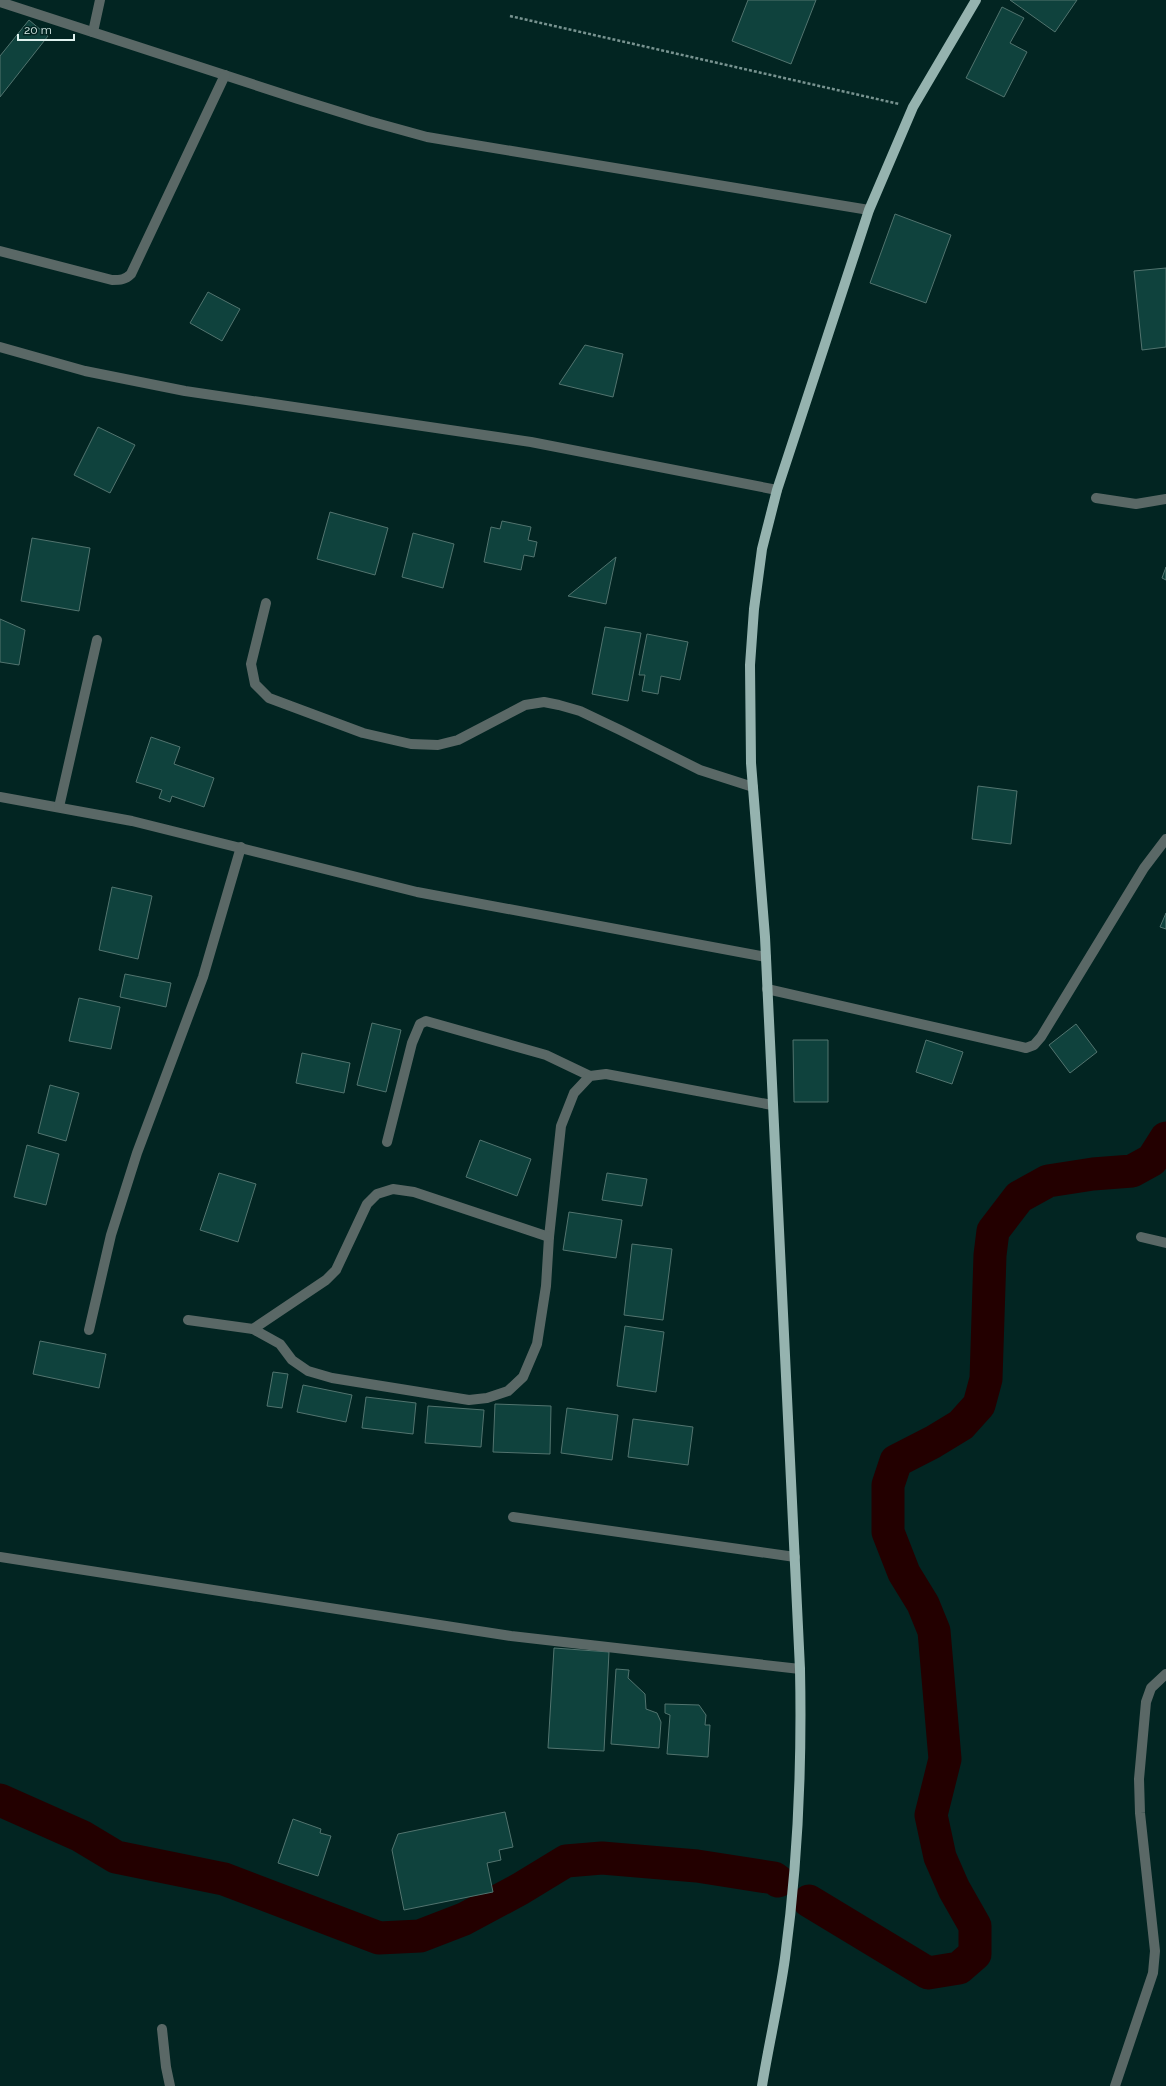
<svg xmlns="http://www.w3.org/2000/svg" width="1166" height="2086" font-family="Raleway,sans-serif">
  <rect width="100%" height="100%" fill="#022522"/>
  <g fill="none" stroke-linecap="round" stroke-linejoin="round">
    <g stroke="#230000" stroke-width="33">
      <polyline points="0,1800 81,1836 116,1857 224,1879 379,1938 420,1936 464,1919 520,1889 566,1861 602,1858 697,1866 774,1878 778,1881"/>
      <polyline points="809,1901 928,1973 959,1968 975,1954 975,1926 954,1889 940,1857 931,1815 945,1759 934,1631 923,1604 904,1573 888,1532 888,1485 896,1461 933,1442 961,1425 979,1405 986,1379 990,1255 993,1231 1019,1197 1048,1181 1093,1174 1132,1171 1152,1160 1166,1138"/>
    </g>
  </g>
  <g fill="#0f423d" stroke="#52746f">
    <polygon points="748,0 816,0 791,64 732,41"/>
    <polygon points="1010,0 1077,0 1055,32"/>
    <polygon points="1002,7 1024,18 1010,43 1027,52 1004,97 966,78"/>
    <polygon points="29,20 48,36 0,97 0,56"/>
    <polygon points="895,214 951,235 926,303 870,283"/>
    <polygon points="1166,268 1166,347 1142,350 1134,271"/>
    <polygon points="208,292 240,309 222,341 190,323"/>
    <polygon points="585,345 623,354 613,397 559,384"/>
    <polygon points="98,427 135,445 110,493 74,475"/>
    <polygon points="330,512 388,528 375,575 317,559"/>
    <polygon points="502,521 531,527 528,540 537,542 534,557 524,555 521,570 484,562 491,527 500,529"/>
    <polygon points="413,533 454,544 443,588 402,577"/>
    <polygon points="32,538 90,548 79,611 21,601"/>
    <polygon points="616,557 606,604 568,596"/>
    <polygon points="1166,567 1166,580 1162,578"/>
    <polygon points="0,619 25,630 19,665 0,662"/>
    <polygon points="605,627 641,633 628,701 592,694"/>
    <polygon points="647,634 688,642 680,680 661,676 658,694 642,691 645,675 639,675"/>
    <polygon points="151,737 180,747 174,764 214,778 204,807 172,796 170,802 159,798 162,790 136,782"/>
    <polygon points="978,786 1017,791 1011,844 972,839"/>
    <polygon points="112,887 152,896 138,959 99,950"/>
    <polygon points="1166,913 1166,929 1160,927"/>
    <polygon points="125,974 171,983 166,1007 120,997"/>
    <polygon points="79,998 120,1007 111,1049 69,1041"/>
    <polygon points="372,1023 401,1030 386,1092 357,1085"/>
    <polygon points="1076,1024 1097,1052 1070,1073 1049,1045"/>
    <polygon points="793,1040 828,1040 828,1102 794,1102"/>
    <polygon points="926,1040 963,1052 952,1084 916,1072"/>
    <polygon points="302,1053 350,1063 344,1093 296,1083"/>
    <polygon points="50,1085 79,1093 66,1141 38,1133"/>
    <polygon points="480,1140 531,1159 517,1196 466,1177"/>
    <polygon points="27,1145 59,1154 46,1205 14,1197"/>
    <polygon points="219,1173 256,1184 238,1242 200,1230"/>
    <polygon points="607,1173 647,1179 642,1206 602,1200"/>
    <polygon points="569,1212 622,1220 616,1258 563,1250"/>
    <polygon points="632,1244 672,1249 663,1320 624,1315"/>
    <polygon points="625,1326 664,1332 656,1392 617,1386"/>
    <polygon points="40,1341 106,1354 99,1388 33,1374"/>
    <polygon points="273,1372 288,1374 282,1408 267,1406"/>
    <polygon points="303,1385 352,1395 346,1422 297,1412"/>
    <polygon points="366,1397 416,1403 413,1434 362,1428"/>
    <polygon points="495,1404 551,1406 550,1454 493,1452"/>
    <polygon points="428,1406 484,1410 481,1447 425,1443"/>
    <polygon points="567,1408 618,1415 612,1460 561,1453"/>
    <polygon points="633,1419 693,1427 688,1465 628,1457"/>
    <polygon points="554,1648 609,1652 604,1751 548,1748"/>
    <polygon points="616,1669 629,1670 628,1678 645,1694 646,1709 657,1713 661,1722 659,1748 611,1744"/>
    <polygon points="665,1704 699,1705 706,1715 705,1725 710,1725 708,1757 667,1754 670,1715 665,1713"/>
    <polygon points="505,1812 513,1847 499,1850 501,1860 487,1863 493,1892 404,1910 392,1850 398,1834"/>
    <polygon points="293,1819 321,1829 320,1833 331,1836 318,1876 278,1863"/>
  </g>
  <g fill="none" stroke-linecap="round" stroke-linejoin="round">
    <polyline stroke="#789390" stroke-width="2.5" stroke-dasharray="3 2" stroke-linecap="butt" points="510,16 899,104"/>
    <g stroke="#5a6866" stroke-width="10">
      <polyline points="0,2 298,99 369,121 427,137 869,210"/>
      <polyline points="93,32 100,0"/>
      <path d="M0,251L112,280C120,280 125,280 131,274L225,75"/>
      <polyline points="0,347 85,371 185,391 531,442 777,490"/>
      <polyline points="1096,498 1136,504 1166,499"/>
      <polyline points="266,603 251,664 255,684 269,698 363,733 411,744 438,745 458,740 525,705 544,702 559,705 580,711 620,730 700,770 753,787"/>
      <polyline points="0,797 132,821 417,892 766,957"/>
      <polyline points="59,807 97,640"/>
      <polyline points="767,989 1026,1048 1034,1045 1041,1037 1144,868 1166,839"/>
      <polyline points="387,1142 412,1043 420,1024 426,1021 546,1055 590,1076"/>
      <polyline points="1141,1237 1166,1243"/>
      <polyline points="188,1320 253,1329 280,1344 292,1360 308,1371 332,1378 469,1400 487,1398 508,1391 523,1377 537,1344 546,1286 549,1237 561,1126 574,1093 590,1076 606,1074 772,1105"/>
      <polyline points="253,1329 326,1280 336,1270 367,1204 377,1194 393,1189 414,1192 549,1237"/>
      <polyline points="89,1330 111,1235 137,1153 203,977 241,847"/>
      <polyline points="513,1517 795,1557"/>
      <polyline points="0,1557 511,1636 800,1669"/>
      <polyline points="162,2029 166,2067 170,2086"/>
      <polyline points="1115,2086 1153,1973 1155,1951 1140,1813 1139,1779 1146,1702 1151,1688 1166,1674"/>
    </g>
    <path stroke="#95b3af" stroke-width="10" d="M762,2086C769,2043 779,2001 785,1958C798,1862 802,1765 800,1669L765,937L751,763L750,665L754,609L762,549L777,490L869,210L913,107L976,0"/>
  </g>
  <path d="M18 34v6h56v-6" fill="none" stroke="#dff2ef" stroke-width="2"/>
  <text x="24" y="34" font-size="12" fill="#dff2ef" stroke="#022522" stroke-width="3" paint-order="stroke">20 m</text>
</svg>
